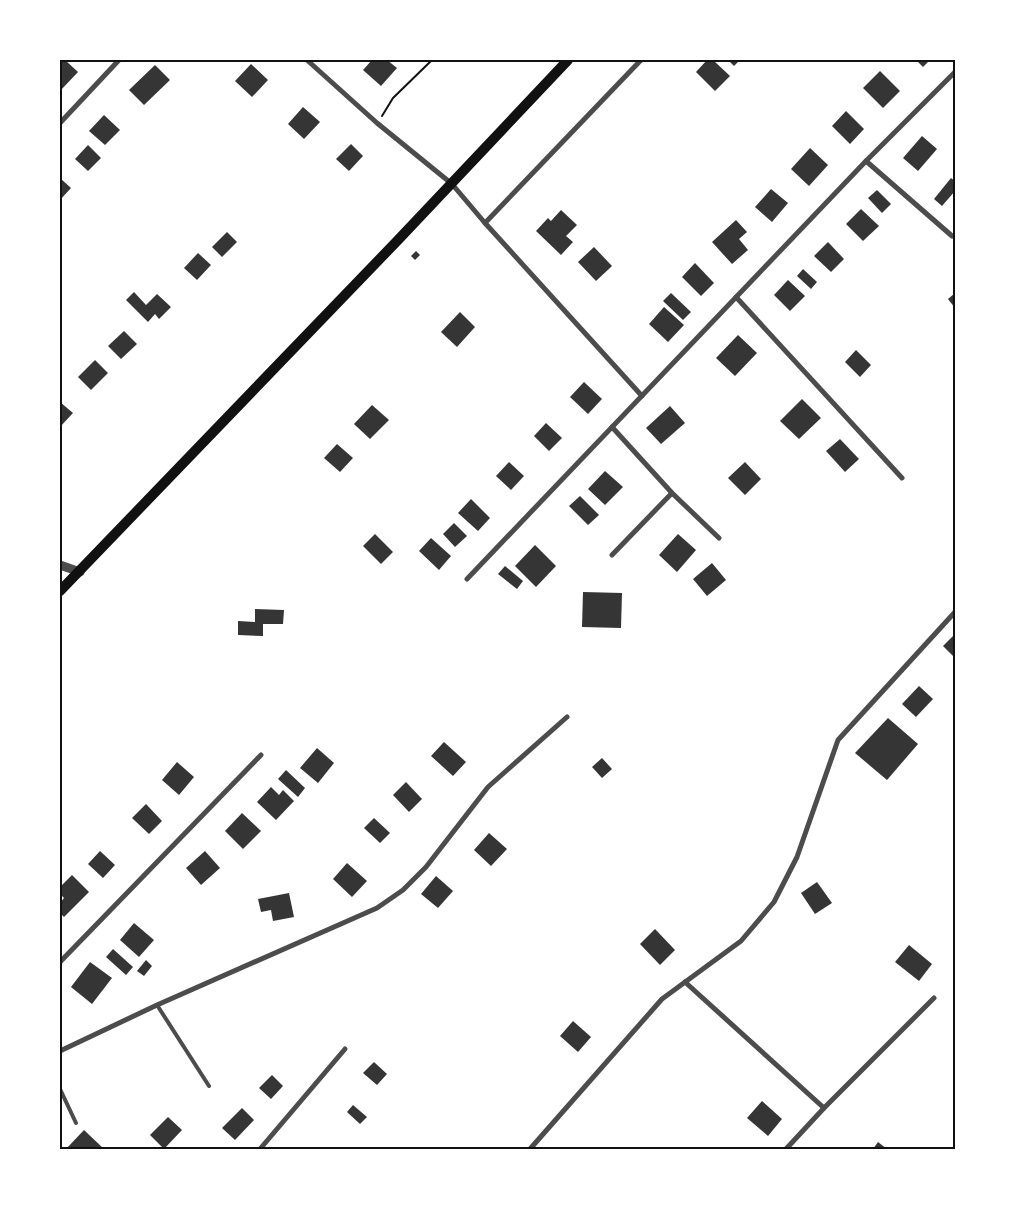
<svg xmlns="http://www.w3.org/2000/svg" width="1015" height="1209" font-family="Barlow,sans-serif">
  <rect width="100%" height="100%" fill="#fff"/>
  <g fill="#353535">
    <polygon points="62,60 65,60 78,72 60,91 60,62"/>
    <polygon points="372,60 387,60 397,68 381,86 363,70"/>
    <polygon points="707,60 713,60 730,76 715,91 696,72"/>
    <polygon points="728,60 740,60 734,66"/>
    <polygon points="916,60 930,60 923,67"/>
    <polygon points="251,64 268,80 252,97 235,81"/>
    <polygon points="155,65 170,80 144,105 129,90"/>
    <polygon points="880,71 900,91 883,108 863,88"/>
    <polygon points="303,107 320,122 304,139 288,124"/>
    <polygon points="846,111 864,129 850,144 832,126"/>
    <polygon points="104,115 120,130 105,145 89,131"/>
    <polygon points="922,136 937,149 918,171 903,158"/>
    <polygon points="351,144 363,156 349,171 336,159"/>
    <polygon points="88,145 101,158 88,171 75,159"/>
    <polygon points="810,148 828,165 809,186 791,169"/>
    <polygon points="60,178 71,188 60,200"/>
    <polygon points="951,178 955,181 955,191 942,206 934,199"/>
    <polygon points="771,189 788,203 772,222 755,207"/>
    <polygon points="877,190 891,204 882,213 868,198"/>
    <polygon points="861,209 879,226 863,241 846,224"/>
    <polygon points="561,210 577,225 566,236 573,242 561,255 536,231 548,218 551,221"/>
    <polygon points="736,220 747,232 739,239 748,250 732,264 712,242"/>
    <polygon points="227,232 237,242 222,257 212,247"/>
    <polygon points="828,242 844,259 831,272 814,256"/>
    <polygon points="594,247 612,266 596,281 578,262"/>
    <polygon points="416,251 420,255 415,260 411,256"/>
    <polygon points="198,253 211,265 197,280 184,268"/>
    <polygon points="695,263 714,283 701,296 682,277"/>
    <polygon points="803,269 817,282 811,289 797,276"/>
    <polygon points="788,280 805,296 790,311 774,295"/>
    <polygon points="134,292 146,305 157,294 171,307 159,319 155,314 148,322 126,300"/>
    <polygon points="671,293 691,312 683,320 663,301"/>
    <polygon points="955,293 955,308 948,299"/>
    <polygon points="664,307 684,325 668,342 649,324"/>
    <polygon points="460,312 475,327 457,347 441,332"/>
    <polygon points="124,331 137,344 121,359 108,346"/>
    <polygon points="738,335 757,353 735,376 716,358"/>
    <polygon points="856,350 871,365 860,377 845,362"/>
    <polygon points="95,360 108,373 91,390 78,377"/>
    <polygon points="584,382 602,399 588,414 570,397"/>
    <polygon points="802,399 821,418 799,439 780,421"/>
    <polygon points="60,402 73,413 60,427"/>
    <polygon points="372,405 389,420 370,439 354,424"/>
    <polygon points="670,406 685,423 661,444 646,428"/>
    <polygon points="546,423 562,438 549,451 534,436"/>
    <polygon points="840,439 859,459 845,472 826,451"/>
    <polygon points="337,444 353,458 340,472 324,458"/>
    <polygon points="509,462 524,476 511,490 496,476"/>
    <polygon points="745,462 761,479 745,495 728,478"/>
    <polygon points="605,471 623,487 605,505 588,489"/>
    <polygon points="580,496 599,515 588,525 569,506"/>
    <polygon points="471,499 490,518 478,531 458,513"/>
    <polygon points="454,523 467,536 455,547 443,534"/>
    <polygon points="375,534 393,552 381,564 363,546"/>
    <polygon points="678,534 696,550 677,572 659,555"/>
    <polygon points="431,538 451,556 439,570 419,551"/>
    <polygon points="535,545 556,566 536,587 515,566"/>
    <polygon points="712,563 726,580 707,596 693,579"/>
    <polygon points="505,566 523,581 517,589 498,574"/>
    <polygon points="583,592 622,593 621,628 582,627"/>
    <polygon points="255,609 284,610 283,624 263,624 263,636 238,635 238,621 255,622"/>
    <polygon points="955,634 955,658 943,646"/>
    <polygon points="919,686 933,699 916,717 902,704"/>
    <polygon points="888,718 918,744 887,780 855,753"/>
    <polygon points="444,742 466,762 453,776 431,756"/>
    <polygon points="317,748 334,763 318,783 300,768"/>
    <polygon points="602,758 612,769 602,778 592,767"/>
    <polygon points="177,762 194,777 179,795 162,780"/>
    <polygon points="286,770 305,788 298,797 278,779"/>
    <polygon points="406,782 422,799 409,812 393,795"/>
    <polygon points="271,787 279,795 283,790 294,801 276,820 257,802"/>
    <polygon points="146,804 162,821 149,834 132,818"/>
    <polygon points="242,813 261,831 243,849 225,831"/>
    <polygon points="374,818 390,833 380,843 364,828"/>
    <polygon points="489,833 507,849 491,866 474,850"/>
    <polygon points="100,851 115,865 103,878 88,864"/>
    <polygon points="205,851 220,868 201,885 186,868"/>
    <polygon points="347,863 367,881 352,897 333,879"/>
    <polygon points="72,875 89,892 64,917 60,913 60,903 64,898 60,894 60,887"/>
    <polygon points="436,876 453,891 438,908 421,894"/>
    <polygon points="817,882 832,903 815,914 801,893"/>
    <polygon points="289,893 294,917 273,921 271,910 261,912 258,899"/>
    <polygon points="134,923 154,940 139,957 120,940"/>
    <polygon points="655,929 675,950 660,965 640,944"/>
    <polygon points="909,945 932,964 919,981 895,962"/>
    <polygon points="113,949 133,967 126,975 106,957"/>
    <polygon points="146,960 152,966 144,976 137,971"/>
    <polygon points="90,962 112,978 92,1004 71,987"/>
    <polygon points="573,1021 591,1037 578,1052 560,1036"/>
    <polygon points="374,1062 387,1074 377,1085 363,1073"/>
    <polygon points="272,1075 283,1086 271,1099 259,1088"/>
    <polygon points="762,1101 782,1119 768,1136 747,1118"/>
    <polygon points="353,1105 367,1117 360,1124 347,1112"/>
    <polygon points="242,1108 254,1120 235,1140 222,1128"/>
    <polygon points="168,1117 182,1130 164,1149 150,1135"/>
    <polygon points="84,1130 104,1149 66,1149"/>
    <polygon points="878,1142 887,1149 873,1149"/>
  </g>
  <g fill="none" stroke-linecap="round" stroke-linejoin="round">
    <g stroke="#111" stroke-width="2">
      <polyline points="382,116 393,98 432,60"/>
      <polyline points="60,530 61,530"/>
    </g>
    <g stroke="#4c4c4c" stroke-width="4">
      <polyline points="157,1005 209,1086"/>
      <polyline points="60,1089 76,1123"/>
    </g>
    <g stroke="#4c4c4c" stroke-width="5">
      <polyline points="307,60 377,123 452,184 485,223 642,396"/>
      <polyline points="60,123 119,60"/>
      <polyline points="866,161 952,236"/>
      <polyline points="485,223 641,60"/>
      <polyline points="736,297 902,478"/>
      <polyline points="612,427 672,493 719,538"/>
      <polyline points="612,555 672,493"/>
      <polyline points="467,579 866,161 955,72"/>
      <polyline points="60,962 261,755"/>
      <polyline points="685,982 824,1108"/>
      <polyline points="60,1051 157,1005 377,908 403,890 426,867 488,787 567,717"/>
      <polyline points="260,1149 345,1049"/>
      <polyline points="530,1149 662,999 741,941 774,902 797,857 838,740 955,612"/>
      <polyline points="786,1149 824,1108 934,998"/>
    </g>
    <polyline stroke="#4c4c4c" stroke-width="9" points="60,565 80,572"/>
    <polyline stroke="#111" stroke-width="10" points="60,591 398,240 568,60"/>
  </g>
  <rect width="1015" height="1209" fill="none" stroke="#ffffff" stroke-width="122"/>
  <rect x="61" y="61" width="893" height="1087" fill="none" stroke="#111" stroke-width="2"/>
</svg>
